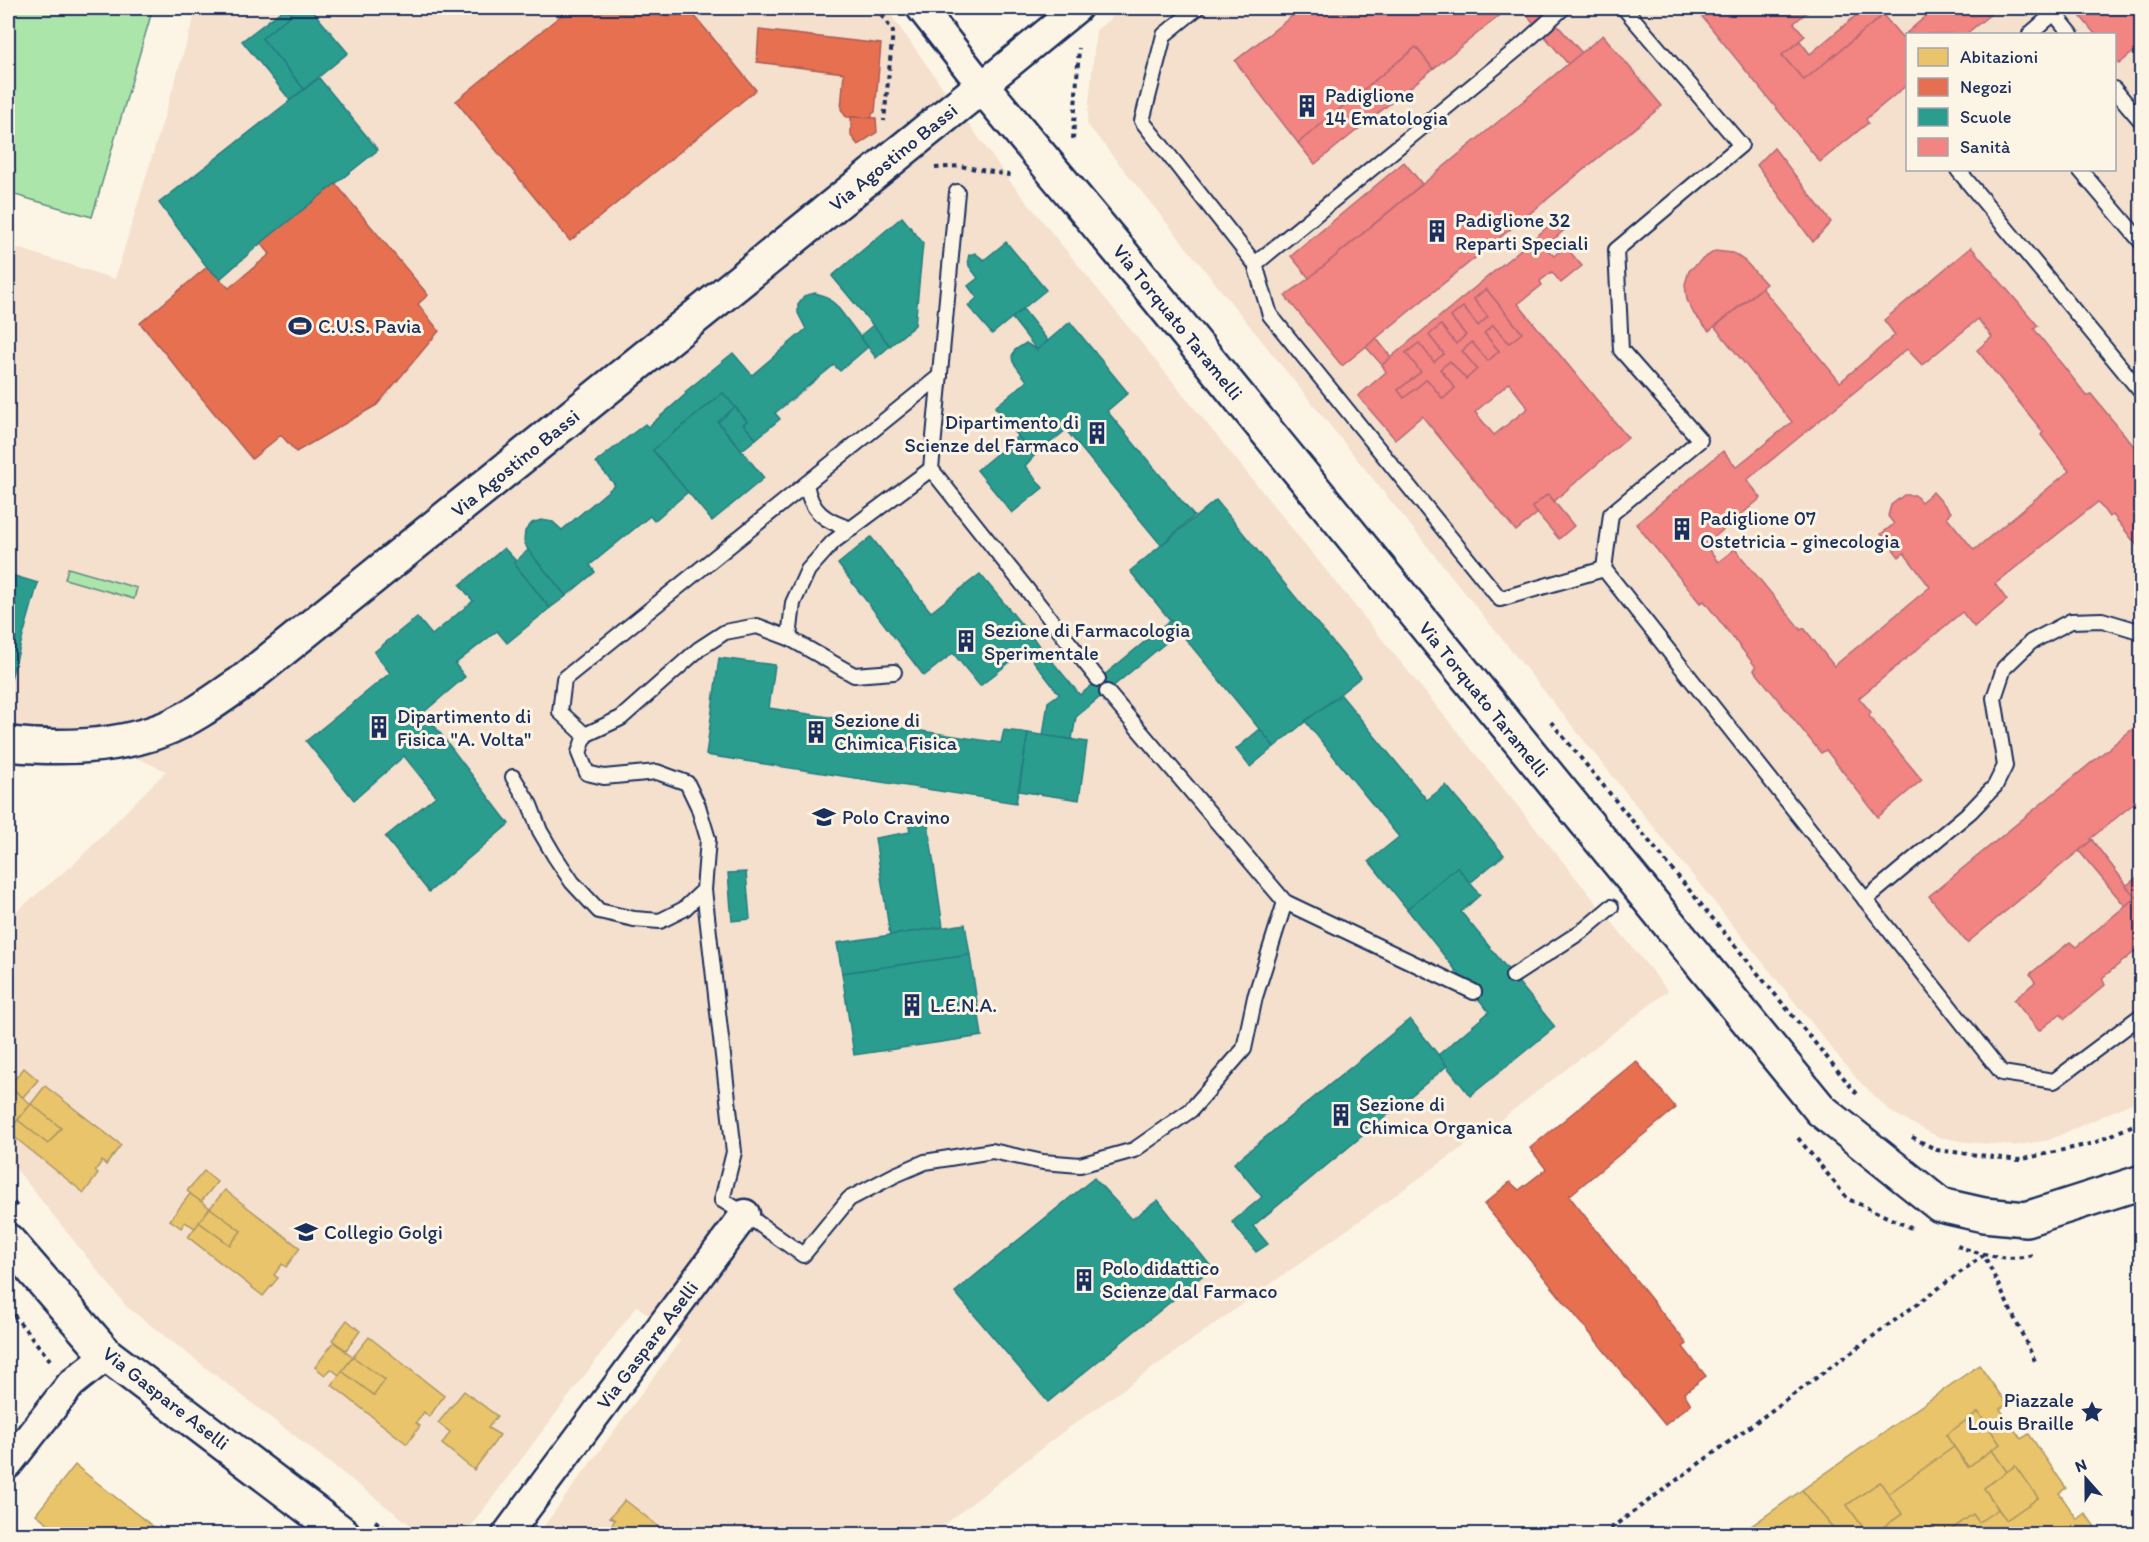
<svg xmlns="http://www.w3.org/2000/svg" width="2149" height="1542" font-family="Itim,sans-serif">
  <rect width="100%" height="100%" fill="#fcf5e5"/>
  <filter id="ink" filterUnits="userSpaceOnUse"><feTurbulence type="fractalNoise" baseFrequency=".0167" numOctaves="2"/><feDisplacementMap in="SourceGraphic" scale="12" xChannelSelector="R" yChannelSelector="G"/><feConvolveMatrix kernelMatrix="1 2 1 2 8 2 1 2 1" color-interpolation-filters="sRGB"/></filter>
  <g filter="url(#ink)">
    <g fill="#f4e0cd" fill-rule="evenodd">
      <polygon points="197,8 886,8 1009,180 1668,991 1487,1130 1056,1437 933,1534 538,1534 680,1341 637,1306 465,1534 422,1534 127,1307 8,1159 8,918 76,862 166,771 130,755 8,730 8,245 115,279"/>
      <path d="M1124,8H2141V1099L2049,1140L2014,1146L1967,1142L1938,1137L1891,1112L1855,1077L1087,124L1096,30ZM1908,34H2114V170H1908Z"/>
    </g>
    <g fill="#abe5aa" stroke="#638a84" stroke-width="1.5">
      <polygon points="8,8 153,8 92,217 8,193"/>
      <polygon points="68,568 137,588 134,599 65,579"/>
    </g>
    <g fill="#e9c46a" stroke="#ab9766" stroke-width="1.5">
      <polygon points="24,1068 38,1080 23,1097 9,1086"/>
      <polygon points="45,1086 121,1145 106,1165 102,1161 95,1171 98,1174 84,1193 8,1132 18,1120 48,1144 61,1128 31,1104"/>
      <polygon points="12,1089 31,1104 15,1123 8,1118 8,1095"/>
      <polygon points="31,1104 61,1128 48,1144 18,1120"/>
      <polygon points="204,1171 217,1182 201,1202 187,1191"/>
      <polygon points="225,1190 300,1248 286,1267 282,1264 274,1275 278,1278 263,1296 188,1237 199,1222 230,1245 241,1231 210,1208"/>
      <polygon points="190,1194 210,1208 195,1228 185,1222 181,1228 170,1220"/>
      <polygon points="210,1208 241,1231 230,1245 199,1222"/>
      <polygon points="347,1320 360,1331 346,1350 332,1340"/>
      <polygon points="369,1337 444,1396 429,1417 424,1412 416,1423 420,1426 407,1444 332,1385 342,1371 374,1395 385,1380 353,1357"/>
      <polygon points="334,1342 353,1357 339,1375 331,1369 325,1375 315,1367"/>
      <polygon points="353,1357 385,1380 374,1395 342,1371"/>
      <polygon points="1979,1365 2007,1404 2000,1409 2021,1439 2029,1434 2066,1488 2059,1493 2077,1519 2085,1513 2100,1534 1945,1534 1973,1514 1979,1522 1998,1509 2006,1520 2038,1498 2015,1466 2007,1472 1992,1450 2000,1444 1978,1412 1946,1435 1954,1447 1907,1481 1888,1494 1880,1482 1847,1505 1868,1534 1838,1534 1802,1490"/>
      <polygon points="464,1391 497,1416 488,1428 500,1435 474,1470 442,1444 450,1432 438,1423"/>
      <polygon points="1978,1412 2000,1444 1968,1467 1946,1435"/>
      <polygon points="1954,1447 1968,1467 1992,1450 2007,1472 1984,1488 1998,1509 1979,1522 1973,1514 1945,1534 1881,1534 1878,1531 1902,1514 1888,1494"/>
      <polygon points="75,1465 133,1511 163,1534 62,1534 36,1514"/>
      <polygon points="2015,1466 2038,1498 2006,1520 1984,1488"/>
      <polygon points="1880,1482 1902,1514 1873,1534 1868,1534 1847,1505"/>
      <polygon points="1802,1490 1838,1534 1740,1534"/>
      <polygon points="625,1500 668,1534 597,1534 601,1530 606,1533 615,1520 610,1517"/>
    </g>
    <g fill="#e76f51" stroke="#aa5c55" stroke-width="1.5">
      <polygon points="570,8 688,8 756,90 570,241 456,101"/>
      <polygon points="759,30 881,44 875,112 872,114 872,118 846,117 841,109 844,73 757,62"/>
      <polygon points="851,117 876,118 877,132 858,145 851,136"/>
      <polygon points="335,183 428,295 418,304 439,331 377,405 296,452 281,435 252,459 140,323 207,267 229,288 270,254 261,243"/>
      <polygon points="1636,1061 1676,1108 1569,1196 1687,1344 1683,1347 1706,1376 1684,1393 1691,1404 1665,1425 1484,1204 1510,1182 1519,1190 1546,1169 1530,1148"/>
    </g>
    <g fill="#2a9d8f" stroke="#267c80" stroke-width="1.5">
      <polygon points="285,8 292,14 262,38 304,89 290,100 242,41"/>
      <polygon points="285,8 310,8 348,53 304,89 262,38 292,14"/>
      <polygon points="319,78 378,150 261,243 220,279 207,267 159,203"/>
      <polygon points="902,217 923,243 915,325 890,346 832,276"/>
      <polygon points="1006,242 1046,290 992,334 968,306 977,298 968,286 978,278 969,266 968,259 969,255 975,253 984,260"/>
      <polygon points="815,293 825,296 836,305 868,347 840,371 834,365 775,413 780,419 756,439 743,424 747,421 723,393 653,450 688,492 654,521 650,516 590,565 595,572 566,596 528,550 524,541 525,531 532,523 541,520 553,522 562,530 615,485 596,462 645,424 648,427 686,394 685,392 733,353 752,375 806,329 798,313 798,304 804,296"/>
      <polygon points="1023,309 1048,341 1037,350 1012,318"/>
      <polygon points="1070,322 1128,393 1107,411 1194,516 1161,545 1066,430 1034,456 995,407 1027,381 1013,362 1012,356 1015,350 1026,343 1037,350"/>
      <polygon points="873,325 890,346 876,358 860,336"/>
      <polygon points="723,393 735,407 718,422 764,478 712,521 653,450"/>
      <polygon points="735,407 747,421 743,424 756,439 742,450 718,422"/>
      <polygon points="1018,436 1034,456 1025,466 1043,488 1012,513 977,470"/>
      <polygon points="1216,500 1361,677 1274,747 1130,571"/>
      <polygon points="871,537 931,612 980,574 1080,695 1171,620 1180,631 1076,717 1072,739 1043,736 1048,702 1059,694 1025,650 980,686 953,653 924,676 838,564"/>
      <polygon points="504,548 516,561 514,563 550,608 507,643 497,631 455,664 465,677 424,712 509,824 429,892 385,837 436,796 404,756 354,800 306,741 390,673 374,652 417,617 432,635 473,601 460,585"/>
      <polygon points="528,550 566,596 550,608 514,563"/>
      <polygon points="8,574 38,583 8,689"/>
      <polygon points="719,658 775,665 769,708 1001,743 1004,730 1028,733 1016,803 706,755"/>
      <polygon points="1341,695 1427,800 1446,785 1504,855 1470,883 1457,867 1407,909 1369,861 1399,837 1305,721"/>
      <polygon points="1260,729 1274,747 1250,767 1236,749"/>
      <polygon points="1028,733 1087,742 1079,800 1019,791"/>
      <polygon points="927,817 943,927 890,935 875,838 910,832 908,820"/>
      <polygon points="1457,867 1480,895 1461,912 1555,1027 1470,1096 1438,1055 1489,1012 1407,909"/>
      <polygon points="746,872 750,919 732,921 728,873"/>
      <polygon points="965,924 970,955 842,973 837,943"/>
      <polygon points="970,955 982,1036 854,1055 842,973"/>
      <polygon points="1410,1019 1447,1066 1253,1226 1268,1244 1256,1252 1232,1222 1262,1197 1234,1163"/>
      <polygon points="1094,1178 1132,1219 1158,1200 1212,1268 1048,1402 955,1292"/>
    </g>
    <g fill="#f28482" stroke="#b26a77" stroke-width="1.5" fill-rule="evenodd">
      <polygon points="1302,8 1509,8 1433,69 1416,47 1298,143 1235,61"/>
      <polygon points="1521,8 1542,8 1582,53 1568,64"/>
      <polygon points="1695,8 1745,8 1750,14 1758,8 1812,8 1794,23 1805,36 1782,55 1804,80 1883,15 1902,37 1935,8 2008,8 2001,14 1997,9 1966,34 1908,34 1908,84 1866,119 1868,123 1820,162"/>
      <polygon points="1865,8 1877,8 1883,15 1804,80 1782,55 1800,41 1810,54"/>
      <polygon points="2092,8 2142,8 2142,45 2119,64 2114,58 2114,34 2095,34 2081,17"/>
      <polygon points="1603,35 1662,106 1342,366 1285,296 1309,278"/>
      <polygon points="1416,47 1433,69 1315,164 1298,143"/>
      <polygon points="1774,148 1831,222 1813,242 1757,165"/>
      <polygon points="1404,162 1422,184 1309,278 1291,256"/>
      <path d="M1562,215L1570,225L1545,247L1554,256L1565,246L1582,266L1561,283L1552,272L1540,281L1542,285L1518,304L1628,438L1554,501L1548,494L1532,507L1538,513L1516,531L1422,416L1395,439L1358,396L1386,372L1382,365L1391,357ZM1486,289L1522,333L1509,343L1493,325L1484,333L1499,351L1488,361L1472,342L1462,351L1477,369L1466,379L1450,361L1440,369L1455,388L1443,399L1427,379L1404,398L1398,390L1421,372L1406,353L1419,343L1434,362L1444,354L1429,335L1441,325L1456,344L1466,335L1451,317L1463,307L1478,326L1488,317L1474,299ZM1509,383L1528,408L1494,435L1475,412Z"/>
      <path d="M1971,247L2038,326L2034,329L2087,396L2091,394L2142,456V552L2113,515L2109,517L2098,502L1995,584L2007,600L1974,627L1962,612L1859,698L1871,712L1869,716L1922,780L1878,817L1826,750L1821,753L1754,670L1756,667L1704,601L1700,603L1636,524L1723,451L1736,467L1792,422L1715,327L1762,288L1840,382L1895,335L1884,320ZM1978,319L1992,337L1977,350L2043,432L2041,435L2069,471L1974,550L1947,517L1951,512L1933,492L1921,502L1915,495H1904L1891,505L1888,516L1894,524L1881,534L1899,557L1904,553L1930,587L1834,666L1804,628L1801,630L1735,549L1718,562L1705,545L1761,498L1747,480L1907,349L1922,365Z"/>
      <polygon points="1715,251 1733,253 1745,261 1766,284 1709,331 1694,314 1687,300 1685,284 1689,271 1701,260"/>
      <polygon points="1486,289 1522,333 1509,343 1493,325 1484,333 1499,351 1488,361 1472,342 1462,351 1477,369 1466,379 1450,361 1440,369 1455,388 1443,399 1427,379 1404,398 1398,390 1421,372 1406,353 1419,343 1434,362 1444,354 1429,335 1441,325 1456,344 1466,335 1451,317 1463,307 1478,326 1488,317 1474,299"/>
      <polygon points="1376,338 1391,357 1382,365 1366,347"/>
      <polygon points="1548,494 1574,526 1559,539 1532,507"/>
      <polygon points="2142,721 2142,797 2090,839 2092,840 1967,943 1929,896"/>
      <polygon points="2092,840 2136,897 2125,906 2079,851"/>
      <polygon points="2142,873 2142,946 2102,978 2105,985 2065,1019 2060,1014 2039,1031 2014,1000 2035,982 2030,974 2070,942 2076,947 2136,897 2126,886"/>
    </g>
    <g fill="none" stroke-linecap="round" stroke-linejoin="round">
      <g stroke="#1b2f5e" stroke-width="18">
        <g id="service">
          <polyline points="1197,8 1164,35 1142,121 1255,264 1521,46 1563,8"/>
          <polyline points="1624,8 1741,145 1616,250 1621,350 1700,440 1611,514 1604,569 2002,1073 2054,1081 2142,1015"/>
          <polyline points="2054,13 2071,34"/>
          <polyline points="2030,34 2060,8"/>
          <polyline points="2114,89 2142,122"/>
          <polyline points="1958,170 2142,393"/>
          <polyline points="2080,170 2142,243"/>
          <polyline points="957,192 931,469 1098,679"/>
          <polyline points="1255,264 1270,315 1500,599 1604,569"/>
          <path d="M806,484C811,512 825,521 851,529"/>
          <polyline points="789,638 793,603 808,570 833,542 931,469"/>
          <polyline points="894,672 854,675 789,638 757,626 725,632 699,649 621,718 585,735 560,712 564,679 940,376"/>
          <polyline points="1107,692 1285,902 1474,992"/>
          <polyline points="513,777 530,805 540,831 554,855 572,882 599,911 634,919 660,921 684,909 704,890 708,839 698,806 687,783 657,772 604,777 587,773 579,753 585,735"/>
          <polyline points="704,890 734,1152 722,1200 745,1214 803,1255 849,1199 895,1175 925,1162 992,1151 1043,1162 1080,1165 1134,1150 1191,1110 1244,1049 1255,997 1285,902"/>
          <polyline points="1865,900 1971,811 1995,786 2005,766 1994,698 2004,668 2031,642 2071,621 2102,620 2142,632"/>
          <polyline points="1513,976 1585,929 1611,907"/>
        </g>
      </g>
      <g stroke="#1b2f5e" stroke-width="33">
        <g id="minor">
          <polyline points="921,8 982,86 1077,8"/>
          <polyline points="8,1464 71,1384 107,1355"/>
          <polyline points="507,1534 745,1214"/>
        </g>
      </g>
      <g stroke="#1b2f5e" stroke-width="38">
        <polyline id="tertiary" points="8,1241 107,1355 343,1534"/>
      </g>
      <g stroke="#1b2f5e" stroke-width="38">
        <path id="secondary" d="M8,744C58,749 114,748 162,730C193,718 219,698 245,680L982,86L1122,254L1821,1110L1940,1205L1984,1215L2026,1219L2142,1182"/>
      </g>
      <g stroke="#1b2f5e" stroke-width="4" stroke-dasharray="4.5 4.5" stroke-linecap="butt">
        <polyline points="876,8 893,31 884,121"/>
        <polyline points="1073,139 1079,48"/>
        <polyline points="935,168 960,166 1014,176"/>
        <polyline points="1551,722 1857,1094"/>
        <polyline points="1912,1137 1937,1150 2019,1160 2094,1143 2142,1121"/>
        <polyline points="1798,1138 1848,1199 1911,1228"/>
        <polyline points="8,1196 19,1209"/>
        <path d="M1957,1246C1980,1254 2011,1263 2035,1254"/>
        <polyline points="8,1308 50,1360"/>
        <polyline points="375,1521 394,1534"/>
        <polyline points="1603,1534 1984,1255 2035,1361"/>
      </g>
      <use href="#service" stroke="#fcf5e5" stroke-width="14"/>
      <use href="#minor" stroke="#fcf5e5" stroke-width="28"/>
      <use href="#tertiary" stroke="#fcf5e5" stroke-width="33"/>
      <use href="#secondary" stroke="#fcf5e5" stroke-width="33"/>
    </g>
  </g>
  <defs>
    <g id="building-bare" transform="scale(1.8)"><path d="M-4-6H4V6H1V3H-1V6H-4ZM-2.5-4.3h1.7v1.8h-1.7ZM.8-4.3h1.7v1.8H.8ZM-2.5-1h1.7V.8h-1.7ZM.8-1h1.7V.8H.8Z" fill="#1b2f5e" stroke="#fcf5e5" stroke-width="2.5" paint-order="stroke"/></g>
    <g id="stadium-bare" transform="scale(1.8)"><path d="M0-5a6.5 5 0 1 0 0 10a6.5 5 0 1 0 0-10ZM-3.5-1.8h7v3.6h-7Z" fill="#1b2f5e" stroke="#fcf5e5" stroke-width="2.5" paint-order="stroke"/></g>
    <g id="university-bare" transform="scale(1.8)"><path d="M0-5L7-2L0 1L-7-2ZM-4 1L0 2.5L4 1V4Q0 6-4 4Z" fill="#1b2f5e" stroke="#fcf5e5" stroke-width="2.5" paint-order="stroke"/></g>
    <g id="sight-bare" transform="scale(1.8)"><path d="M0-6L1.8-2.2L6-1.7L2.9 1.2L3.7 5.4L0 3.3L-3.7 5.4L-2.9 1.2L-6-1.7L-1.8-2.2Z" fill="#1b2f5e" stroke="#fcf5e5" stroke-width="2.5" paint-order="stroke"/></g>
  </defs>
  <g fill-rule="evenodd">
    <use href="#building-bare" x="1307" y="106"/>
    <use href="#building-bare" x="1437" y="231"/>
    <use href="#stadium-bare" x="300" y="326"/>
    <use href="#building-bare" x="1097" y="433"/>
    <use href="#building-bare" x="1682" y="529"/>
    <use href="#building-bare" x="966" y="641"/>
    <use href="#building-bare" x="379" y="727"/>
    <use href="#building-bare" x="816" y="732"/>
    <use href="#university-bare" x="824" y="817"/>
    <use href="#building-bare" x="912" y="1005"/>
    <use href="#building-bare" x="1341" y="1115"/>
    <use href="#university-bare" x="306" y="1232"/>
    <use href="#building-bare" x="1084" y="1280"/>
    <use href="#sight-bare" x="2092" y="1412"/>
  </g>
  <g text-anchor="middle" stroke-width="6" stroke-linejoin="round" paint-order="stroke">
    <g font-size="20" fill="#1b2f5e" stroke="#fcf5e5" text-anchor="start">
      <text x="1325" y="102">Padiglione<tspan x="1325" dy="23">14 Ematologia</tspan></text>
      <text x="1455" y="227">Padiglione 32<tspan x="1455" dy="23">Reparti Speciali</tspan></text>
      <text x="318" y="333">C.U.S. Pavia</text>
      <text x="1079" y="429" text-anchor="end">Dipartimento di<tspan x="1079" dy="23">Scienze del Farmaco</tspan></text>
      <text x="1700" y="525">Padiglione 07<tspan x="1700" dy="23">Ostetricia - ginecologia</tspan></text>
      <text x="984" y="637">Sezione di Farmacologia<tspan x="984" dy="23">Sperimentale</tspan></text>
      <text x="397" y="723">Dipartimento di<tspan x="397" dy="23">Fisica "A. Volta"</tspan></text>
      <text x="834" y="727">Sezione di<tspan x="834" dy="23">Chimica Fisica</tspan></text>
      <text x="842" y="824">Polo Cravino</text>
      <text x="930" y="1012">L.E.N.A.</text>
      <text x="1359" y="1111">Sezione di<tspan x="1359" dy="23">Chimica Organica</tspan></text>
      <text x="324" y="1239">Collegio Golgi</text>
      <text x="1102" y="1275">Polo didattico<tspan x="1102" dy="23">Scienze dal Farmaco</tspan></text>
      <text x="2074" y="1407" text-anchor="end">Piazzale<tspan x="2074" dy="23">Louis Braille</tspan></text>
    </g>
    <g font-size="20" fill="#1b2f5e" stroke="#fcf5e5">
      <text transform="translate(893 157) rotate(-39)" y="7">Via Agostino Bassi</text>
      <text transform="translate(1178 322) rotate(51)" y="7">Via Torquato Taramelli</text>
      <text transform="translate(515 463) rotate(-39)" y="7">Via Agostino Bassi</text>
      <text transform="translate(1484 699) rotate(51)" y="7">Via Torquato Taramelli</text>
      <text transform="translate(647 1345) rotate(-53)" y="7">Via Gaspare Aselli</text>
      <text transform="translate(166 1398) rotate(38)" y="7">Via Gaspare Aselli</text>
    </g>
  </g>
  <rect width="2149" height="1542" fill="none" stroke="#fcf5e5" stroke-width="30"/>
  <rect x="15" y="15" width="2119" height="1512" fill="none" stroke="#1b2f5e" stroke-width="2" filter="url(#ink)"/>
  <rect x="1906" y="33" width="210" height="138" fill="#fcf5e5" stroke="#a2a6af" stroke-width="1.5"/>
  <rect x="1918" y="48" width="30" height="18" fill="#e9c46a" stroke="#a2a6af" stroke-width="1.5"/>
  <text x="1960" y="63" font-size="18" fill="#1b2f5e">Abitazioni</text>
  <rect x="1918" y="78" width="30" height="18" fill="#e76f51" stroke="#a2a6af" stroke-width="1.5"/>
  <text x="1960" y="93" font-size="18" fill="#1b2f5e">Negozi</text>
  <rect x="1918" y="108" width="30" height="18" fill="#2a9d8f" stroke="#a2a6af" stroke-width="1.5"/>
  <text x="1960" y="123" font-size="18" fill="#1b2f5e">Scuole</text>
  <rect x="1918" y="138" width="30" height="18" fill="#f28482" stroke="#a2a6af" stroke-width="1.5"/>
  <text x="1960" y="153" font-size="18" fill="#1b2f5e">Sanità</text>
  <g transform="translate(2086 1479) rotate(339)" stroke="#fcf5e5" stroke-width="4.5" paint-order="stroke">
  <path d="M0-4.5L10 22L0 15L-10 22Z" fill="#1b2f5e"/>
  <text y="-9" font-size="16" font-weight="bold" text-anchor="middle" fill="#1b2f5e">N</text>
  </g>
</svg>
